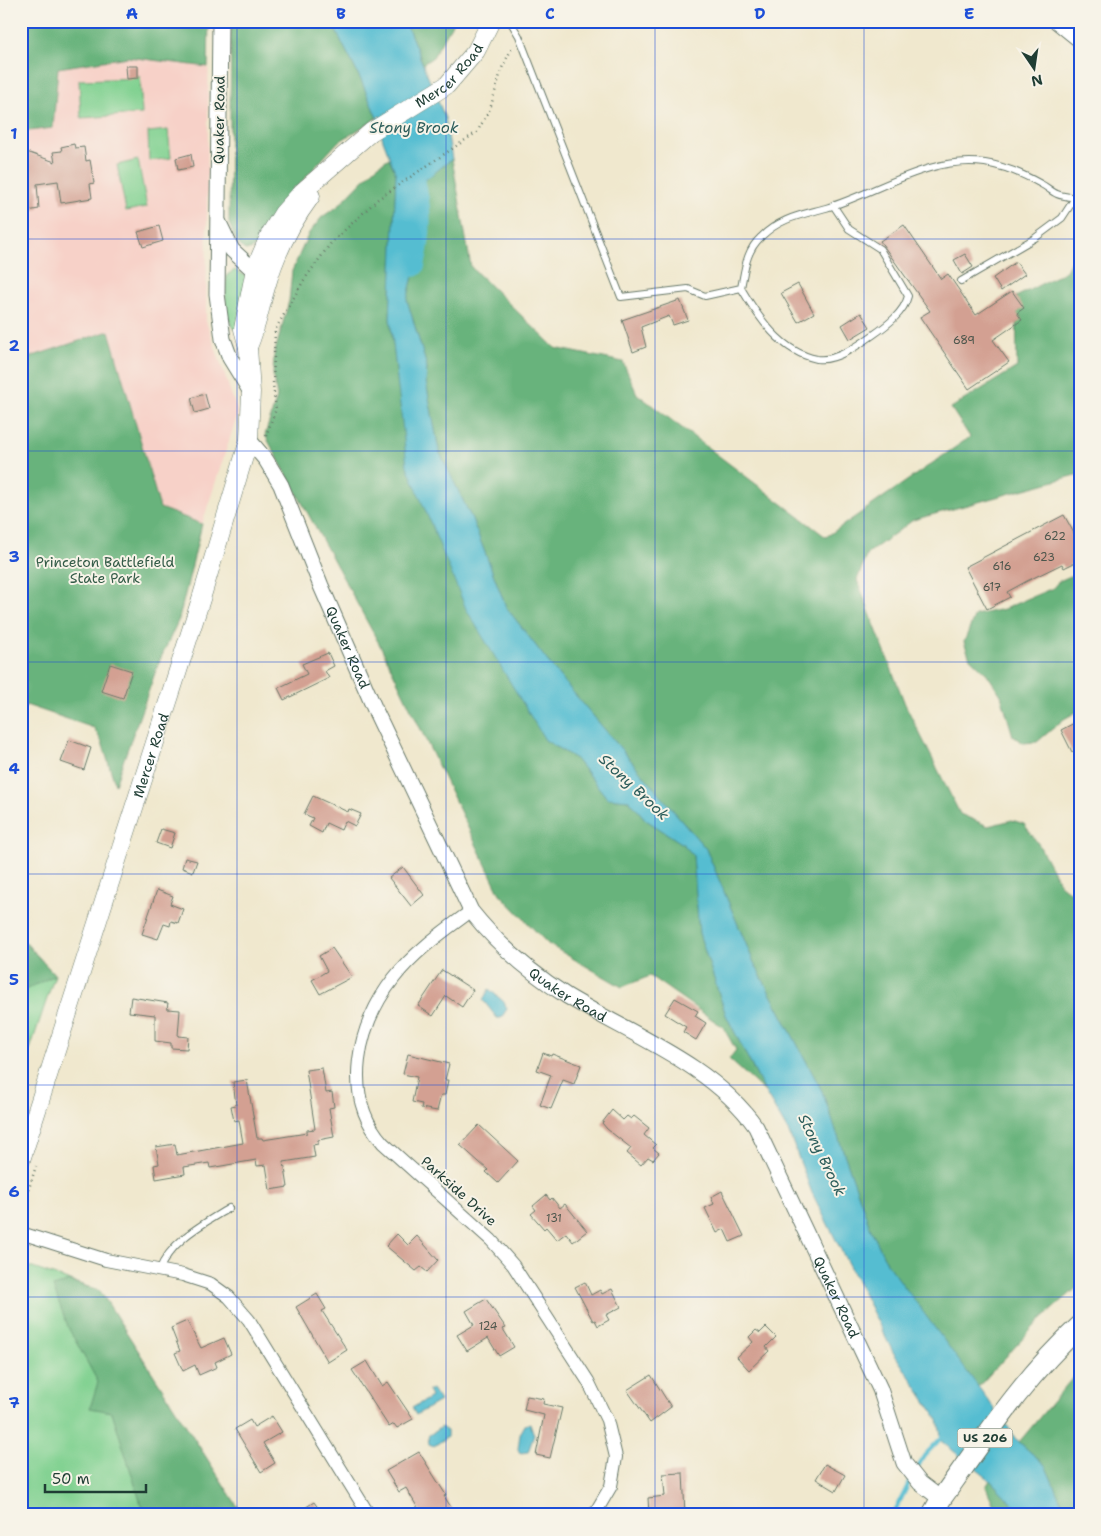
<svg xmlns="http://www.w3.org/2000/svg" width="1101" height="1536" font-family="'Shantell Sans',sans-serif">
  <rect width="100%" height="100%" fill="#f7f3e8"/>
  <filter id="ink" filterUnits="userSpaceOnUse"><feTurbulence type="fractalNoise" baseFrequency=".02" numOctaves="2"/><feDisplacementMap in="SourceGraphic" scale="10" xChannelSelector="R" yChannelSelector="G"/><feConvolveMatrix kernelMatrix="1 2 1 2 8 2 1 2 1" color-interpolation-filters="sRGB"/></filter>
  <filter id="wash" filterUnits="userSpaceOnUse"><feTurbulence type="fractalNoise" baseFrequency=".0096" numOctaves="4" result="noise"/><feDisplacementMap in="SourceGraphic" scale="20" xChannelSelector="R" yChannelSelector="G"/><feGaussianBlur stdDeviation="1.12" result="paint"/><feColorMatrix in="noise" values="0 0 0 0 0 0 0 0 0 0 0 0 0 0 0 0 0 1.4 0 .05"/><feComposite in="paint" operator="in"/></filter>
  <g filter="url(#wash)">
    <rect width="100%" height="100%" fill="#f0e8ce"/>
    <polygon fill="#f7d1c8" points="21,21 209,21 206,321 238,413 202,524 160,508 109,331 21,360"/>
    <g fill="#81d191" stroke="#508762">
      <polygon points="138,76 140,76 142,114 81,118 79,80 138,78"/>
      <polygon points="168,130 171,158 149,161 148,132"/>
      <polygon points="138,160 147,207 126,211 117,165"/>
      <path d="M235,270L246,276L237,331C223,321 225,291 227,275Z"/>
      <polygon points="21,938 55,975 21,1076"/>
      <polygon points="21,1264 100,1291 243,1515 21,1515"/>
    </g>
    <g fill="#68b37b" stroke="#447858">
      <polygon points="21,21 209,21 208,67 128,57 58,68 53,128 21,132"/>
      <path d="M231,21H331L361,80L377,118L337,143L290,195L258,244C242,262 234,236 229,223Z"/>
      <polygon points="405,21 454,21 433,57 423,64"/>
      <polygon points="389,158 396,174 390,318 397,377 545,740 576,759 607,798 629,800 646,820 683,844 693,855 699,933 726,1015 765,1092 729,1059 736,1050 723,1027 650,976 622,987 548,944 500,894 382,649 265,435 277,397 273,375 274,355 289,301 292,271 309,233 322,217 337,207 376,167"/>
      <polygon points="452,159 471,267 555,348 623,362 637,394 826,537 970,437 951,408 1017,367 1016,297 1066,271 1080,242 1080,474 913,520 867,554 857,580 905,704 960,814 988,826 1012,820 1024,824 1039,845 1060,884 1080,900 1080,1285 1040,1320 977,1388 887,1263 871,1230 822,1091 754,963 706,849 556,672 506,607 472,519 439,451 426,382 427,367 407,300 420,248 417,189 424,181"/>
      <polygon points="109,331 160,508 202,524 179,619 159,662 115,784 102,742 94,728 26,705 21,715 21,360"/>
      <polygon points="1080,572 1080,710 1064,719 1037,742 1023,743 1013,736 1001,695 987,674 970,658 964,642 975,615 1004,609 1022,601 1053,588 1059,581"/>
      <polygon points="21,938 55,975 21,992"/>
      <polygon points="69,1281 100,1291 243,1515 149,1515 141,1504 112,1412 90,1408 98,1382 69,1329 53,1287"/>
      <polygon points="1080,1369 1080,1515 1067,1515 1045,1465 1019,1442"/>
      <polygon points="990,1480 1023,1515 998,1515 986,1487"/>
    </g>
    <g fill="#55bdd1" stroke="#3a7d82">
      <polygon points="331,21 405,21 445,118 452,159 424,181 417,189 420,248 407,300 427,367 426,382 439,451 472,519 506,607 556,672 706,849 754,963 822,1091 871,1230 887,1263 1019,1442 1045,1465 1067,1515 1023,1515 990,1480 942,1442 938,1419 893,1352 812,1193 789,1133 765,1092 726,1015 699,933 693,855 683,844 646,820 629,800 607,798 576,759 545,740 466,609 407,466 390,318 396,174 383,140 377,118 361,80"/>
      <polygon points="489,989 504,1002 507,1009 501,1018 497,1018 483,1000"/>
      <polygon points="432,1389 440,1401 416,1415 412,1408 431,1397 428,1391"/>
      <polygon points="530,1423 534,1435 528,1452 520,1453 518,1449 520,1434 525,1425"/>
      <polygon points="441,1427 447,1431 447,1437 434,1446 429,1444 428,1436"/>
    </g>
    <g fill="none" stroke-linecap="round" stroke-linejoin="round">
      <g stroke="#55bdd1" stroke-width="4">
        <polyline points="916,1470 924,1456 944,1435"/>
        <polyline points="893,1515 911,1479"/>
      </g>
      <path stroke="#55bdd1" stroke-width="24" d="M408,163C420,199 422,227 413,265"/>
    </g>
    <g id="blocks">
      <g fill="#d3a092">
        <polygon points="126,66 138,66 138,78 127,79"/>
        <polygon points="74,144 75,148 84,147 86,161 90,160 94,183 90,184 92,198 61,203 58,181 37,184 39,209 21,212 21,150 55,162 53,152 62,151 61,147"/>
        <polygon points="191,154 193,167 178,170 176,158"/>
        <polygon points="904,225 941,279 948,274 976,315 1012,291 1024,308 1017,313 1022,320 993,340 1009,362 969,389 920,317 930,311 880,241"/>
        <polygon points="159,226 163,241 143,247 138,232"/>
        <polygon points="965,254 973,267 962,274 954,260"/>
        <polygon points="1016,262 1025,274 1001,291 993,278"/>
        <polygon points="798,284 814,313 798,322 781,293"/>
        <polygon points="680,300 688,320 673,325 669,316 641,327 646,347 633,352 622,320"/>
        <polygon points="861,313 870,327 850,339 842,325"/>
        <polygon points="205,394 209,409 195,413 191,398"/>
        <polygon points="1064,515 1080,544 1080,560 1064,568 1062,564 1027,581 1007,592 1010,597 987,609 965,567"/>
        <polygon points="328,653 334,666 325,671 329,678 284,700 278,688 307,674 302,664"/>
        <polygon points="110,664 132,671 123,698 101,691"/>
        <polygon points="1080,720 1080,748 1072,752 1061,730"/>
        <polygon points="69,740 91,748 84,770 61,762"/>
        <polygon points="313,796 348,812 349,809 361,814 355,826 345,821 341,830 326,823 322,833 309,826 313,818 304,814"/>
        <polygon points="161,829 175,833 170,848 156,843"/>
        <polygon points="185,858 197,861 193,872 182,868"/>
        <polygon points="403,867 424,895 411,906 389,878"/>
        <polygon points="157,890 173,896 170,904 183,909 178,923 171,921 170,926 164,924 158,939 142,934"/>
        <polygon points="332,948 352,977 320,994 312,980 327,971 319,956"/>
        <polygon points="442,970 473,990 462,1007 446,996 433,1016 418,1006"/>
        <polygon points="131,997 168,1003 167,1009 180,1010 178,1036 188,1037 187,1049 171,1048 171,1043 155,1041 155,1015 129,1012"/>
        <polygon points="675,998 698,1011 695,1016 706,1023 696,1040 683,1032 686,1027 665,1014"/>
        <polygon points="543,1053 551,1056 552,1054 581,1065 574,1084 563,1080 551,1109 540,1105 551,1075 537,1070"/>
        <polygon points="408,1054 449,1064 445,1080 448,1080 445,1095 441,1095 437,1111 421,1108 422,1104 412,1102 417,1077 403,1074"/>
        <polygon points="322,1068 326,1093 332,1092 334,1107 329,1108 334,1137 318,1140 318,1144 313,1145 315,1157 284,1162 288,1187 270,1190 266,1165 257,1166 256,1160 210,1168 209,1163 184,1167 185,1174 156,1179 154,1165 159,1164 156,1147 175,1144 177,1155 243,1143 239,1120 234,1121 231,1106 236,1105 233,1082 247,1080 257,1138 262,1138 263,1140 307,1133 307,1130 315,1129 306,1070"/>
        <polygon points="612,1110 623,1120 627,1116 631,1119 634,1116 649,1128 644,1135 656,1145 653,1148 659,1153 653,1160 648,1157 641,1165 627,1153 631,1148 607,1129 602,1123"/>
        <polygon points="479,1125 518,1161 498,1183 486,1172 488,1170 460,1145"/>
        <polygon points="722,1191 744,1236 730,1242 724,1229 717,1233 705,1208 714,1204 711,1197"/>
        <polygon points="546,1195 550,1200 552,1198 560,1208 565,1204 587,1231 573,1242 566,1233 557,1240 546,1227 544,1229 531,1214 536,1210 533,1206"/>
        <polygon points="397,1234 408,1245 417,1236 438,1260 427,1272 421,1267 416,1271 386,1246"/>
        <polygon points="585,1282 591,1295 600,1290 602,1294 612,1289 621,1307 606,1315 609,1320 598,1326 595,1320 593,1321 575,1287"/>
        <polygon points="317,1294 326,1309 322,1311 347,1350 328,1362 296,1307"/>
        <polygon points="486,1299 506,1328 503,1329 514,1347 499,1356 488,1338 467,1351 457,1335 474,1325 466,1311"/>
        <polygon points="187,1321 201,1348 224,1338 231,1354 215,1362 217,1367 199,1375 195,1365 183,1371 175,1353 180,1351 171,1328"/>
        <polygon points="766,1327 776,1337 766,1347 769,1351 749,1370 737,1357 753,1342 749,1337 756,1330 760,1333"/>
        <polygon points="367,1361 382,1386 388,1382 413,1419 397,1428 394,1424 389,1427 352,1370"/>
        <polygon points="651,1375 671,1407 650,1423 627,1390"/>
        <polygon points="527,1396 544,1399 543,1404 562,1408 550,1458 536,1455 544,1415 524,1410"/>
        <polygon points="272,1416 282,1432 263,1443 275,1463 261,1472 235,1429 250,1420 254,1427"/>
        <polygon points="419,1452 446,1495 444,1496 456,1515 422,1515 406,1488 399,1492 386,1471"/>
        <polygon points="825,1464 845,1475 836,1491 816,1479"/>
        <polygon points="683,1473 685,1515 649,1515 648,1498 665,1496 663,1474"/>
        <polygon points="314,1502 323,1515 294,1515"/>
      </g>
    </g>
  </g>
  <g filter="url(#ink)">
    <use href="#blocks" fill-opacity="0" stroke="#68796a" stroke-width="1"/>
    <g fill="none" stroke-linecap="round" stroke-linejoin="round">
      <g stroke="#68796a" stroke-width="8">
        <g id="service">
          <path d="M510,21L519,36L621,297L688,289L705,296L741,288C745,268 746,251 761,237C780,218 801,215 826,208C877,193 929,155 985,163C1004,166 1025,175 1041,184C1047,187 1052,192 1057,194C1064,197 1073,197 1080,198"/>
          <polyline points="961,281 1035,238 1062,218 1075,198"/>
          <path d="M741,288C758,317 781,352 817,359C835,362 859,345 873,335C886,326 904,313 908,296L880,249L849,229L833,205"/>
          <path d="M159,1271C170,1241 203,1224 229,1208"/>
        </g>
      </g>
      <g stroke="#68796a" stroke-width="14">
        <g id="minor">
          <polyline points="1054,21 1080,42"/>
          <path d="M471,911C444,931 415,951 394,978C357,1025 341,1096 383,1143L491,1240L513,1265L588,1381L607,1420L616,1457L611,1486L594,1515"/>
          <polyline points="21,1233 106,1260 183,1275 211,1284 229,1297 249,1320 369,1515"/>
        </g>
      </g>
      <g stroke="#68796a" stroke-width="17">
        <g id="tertiary">
          <polyline points="220,21 217,294 223,339 230,358 251,392"/>
          <polyline points="219,223 232,250 261,277"/>
          <path id="s1" d="M249,440L266,460L281,485L321,586L376,712L471,911C499,946 529,972 567,996C630,1034 713,1065 756,1127L880,1389L904,1463L920,1483L941,1499"/>
        </g>
      </g>
      <g stroke="#68796a" stroke-width="19">
        <g id="secondary">
          <path d="M248,347C257,327 260,307 266,287C275,255 291,223 311,196"/>
          <path id="s2" d="M21,1160L201,599L249,440L251,392L248,347L243,329L255,269L270,234L283,213L302,192L371,132L447,85L476,51L491,21"/>
        </g>
      </g>
      <g stroke="#68796a" stroke-width="22">
        <path id="trunk" d="M932,1515L941,1499C984,1439 1025,1376 1080,1326"/>
      </g>
      <g stroke="#68796a" stroke-width="2.5" stroke-dasharray="1 4" stroke-linecap="butt">
        <polyline points="266,436 276,409 273,384 275,330 304,280 331,243 378,199 477,132 490,109 502,68 513,46"/>
        <polyline points="21,1214 36,1166"/>
      </g>
      <use href="#service" stroke="#fff" stroke-width="6"/>
      <use href="#minor" stroke="#fff" stroke-width="12"/>
      <use href="#tertiary" stroke="#fff" stroke-width="15"/>
      <use href="#secondary" stroke="#fff" stroke-width="18"/>
      <use href="#trunk" stroke="#fff" stroke-width="20"/>
    </g>
  </g>
  <path fill="none" stroke="#1d4ed8" stroke-width="1" stroke-opacity="0.55" d="M237,21V1515M446,21V1515M655,21V1515M864,21V1515M21,239H1080M21,451H1080M21,662H1080M21,874H1080M21,1085H1080M21,1297H1080"/>
  <g text-anchor="middle" stroke-width="4" stroke-linejoin="round" paint-order="stroke">
    <g font-size="11" fill="#4c564c">
      <text x="964" y="344">689</text>
      <text x="1055" y="540">622</text>
      <text x="1044" y="561">623</text>
      <text x="1002" y="570">616</text>
      <text x="992" y="591">617</text>
      <text x="554" y="1222">131</text>
      <text x="488" y="1330">124</text>
    </g>
    <rect fill="#f7f3e8" stroke="#60746a" stroke-width="1" x="957.5" y="1428.5" width="55" height="19" rx="4"/>
    <g font-size="12" font-weight="bold" fill="#1f3d34">
      <text x="985" y="1442">US 206</text>
    </g>
    <g font-size="14" fill="#1f3d34" stroke="#f7f3e8">
      <text dy="5" stroke="none"><textPath href="#s2" startOffset="1208">Mercer Road</textPath></text>
      <text transform="translate(219 120) rotate(-89)" y="5">Quaker Road</text>
      <text dy="5" stroke="none"><textPath href="#s1" startOffset="231">Quaker Road</textPath></text>
      <text dy="5" stroke="none"><textPath href="#s2" startOffset="425">Mercer Road</textPath></text>
      <text dy="5" stroke="none"><textPath href="#s1" startOffset="651">Quaker Road</textPath></text>
      <text transform="translate(459 1191) rotate(42)" y="5">Parkside Drive</text>
      <text dy="5" stroke="none"><textPath href="#s1" startOffset="1071">Quaker Road</textPath></text>
    </g>
    <g font-size="14" fill="#335b47" stroke="#f7f3e8">
      <text x="105" y="567">Princeton Battlefield<tspan x="105" dy="16">State Park</tspan></text>
    </g>
    <g font-size="15" font-style="italic" fill="#2c5d5b" stroke="#f7f3e8">
      <text x="414" y="133">Stony Brook</text>
      <text transform="translate(634 787) rotate(43)" y="5">Stony Brook</text>
      <text transform="translate(822 1155) rotate(64)" y="5">Stony Brook</text>
    </g>
  </g>
  <rect width="1101" height="1536" fill="none" stroke="#f7f3e8" stroke-width="55"/>
  <g transform="translate(1034 68) rotate(167)" stroke="#f7f3e8" stroke-width="4" paint-order="stroke">
  <path d="M0-4L9 19L0 12L-9 19Z" fill="#1f3d34"/>
  <text y="-8" font-size="14" font-weight="bold" text-anchor="middle" fill="#1f3d34">N</text>
  </g>
  <path d="M45 1484v8h101v-8" fill="none" stroke="#1f3d34" stroke-width="2.5"/>
  <text x="52" y="1484" font-size="15" fill="#1f3d34" stroke="#f7f3e8" stroke-width="4" paint-order="stroke">50 m</text>
  <rect x="28" y="28" width="1046" height="1480" fill="none" stroke="#1d4ed8" stroke-width="2"/>
  <g font-size="16" text-anchor="middle" font-weight="bold" fill="#1d4ed8">
    <text x="132" y="19">A</text>
    <text x="341" y="19">B</text>
    <text x="550" y="19">C</text>
    <text x="760" y="19">D</text>
    <text x="969" y="19">E</text>
    <text x="14" y="139">1</text>
    <text x="14" y="351">2</text>
    <text x="14" y="562">3</text>
    <text x="14" y="774">4</text>
    <text x="14" y="985">5</text>
    <text x="14" y="1197">6</text>
    <text x="14" y="1408">7</text>
  </g>
</svg>
